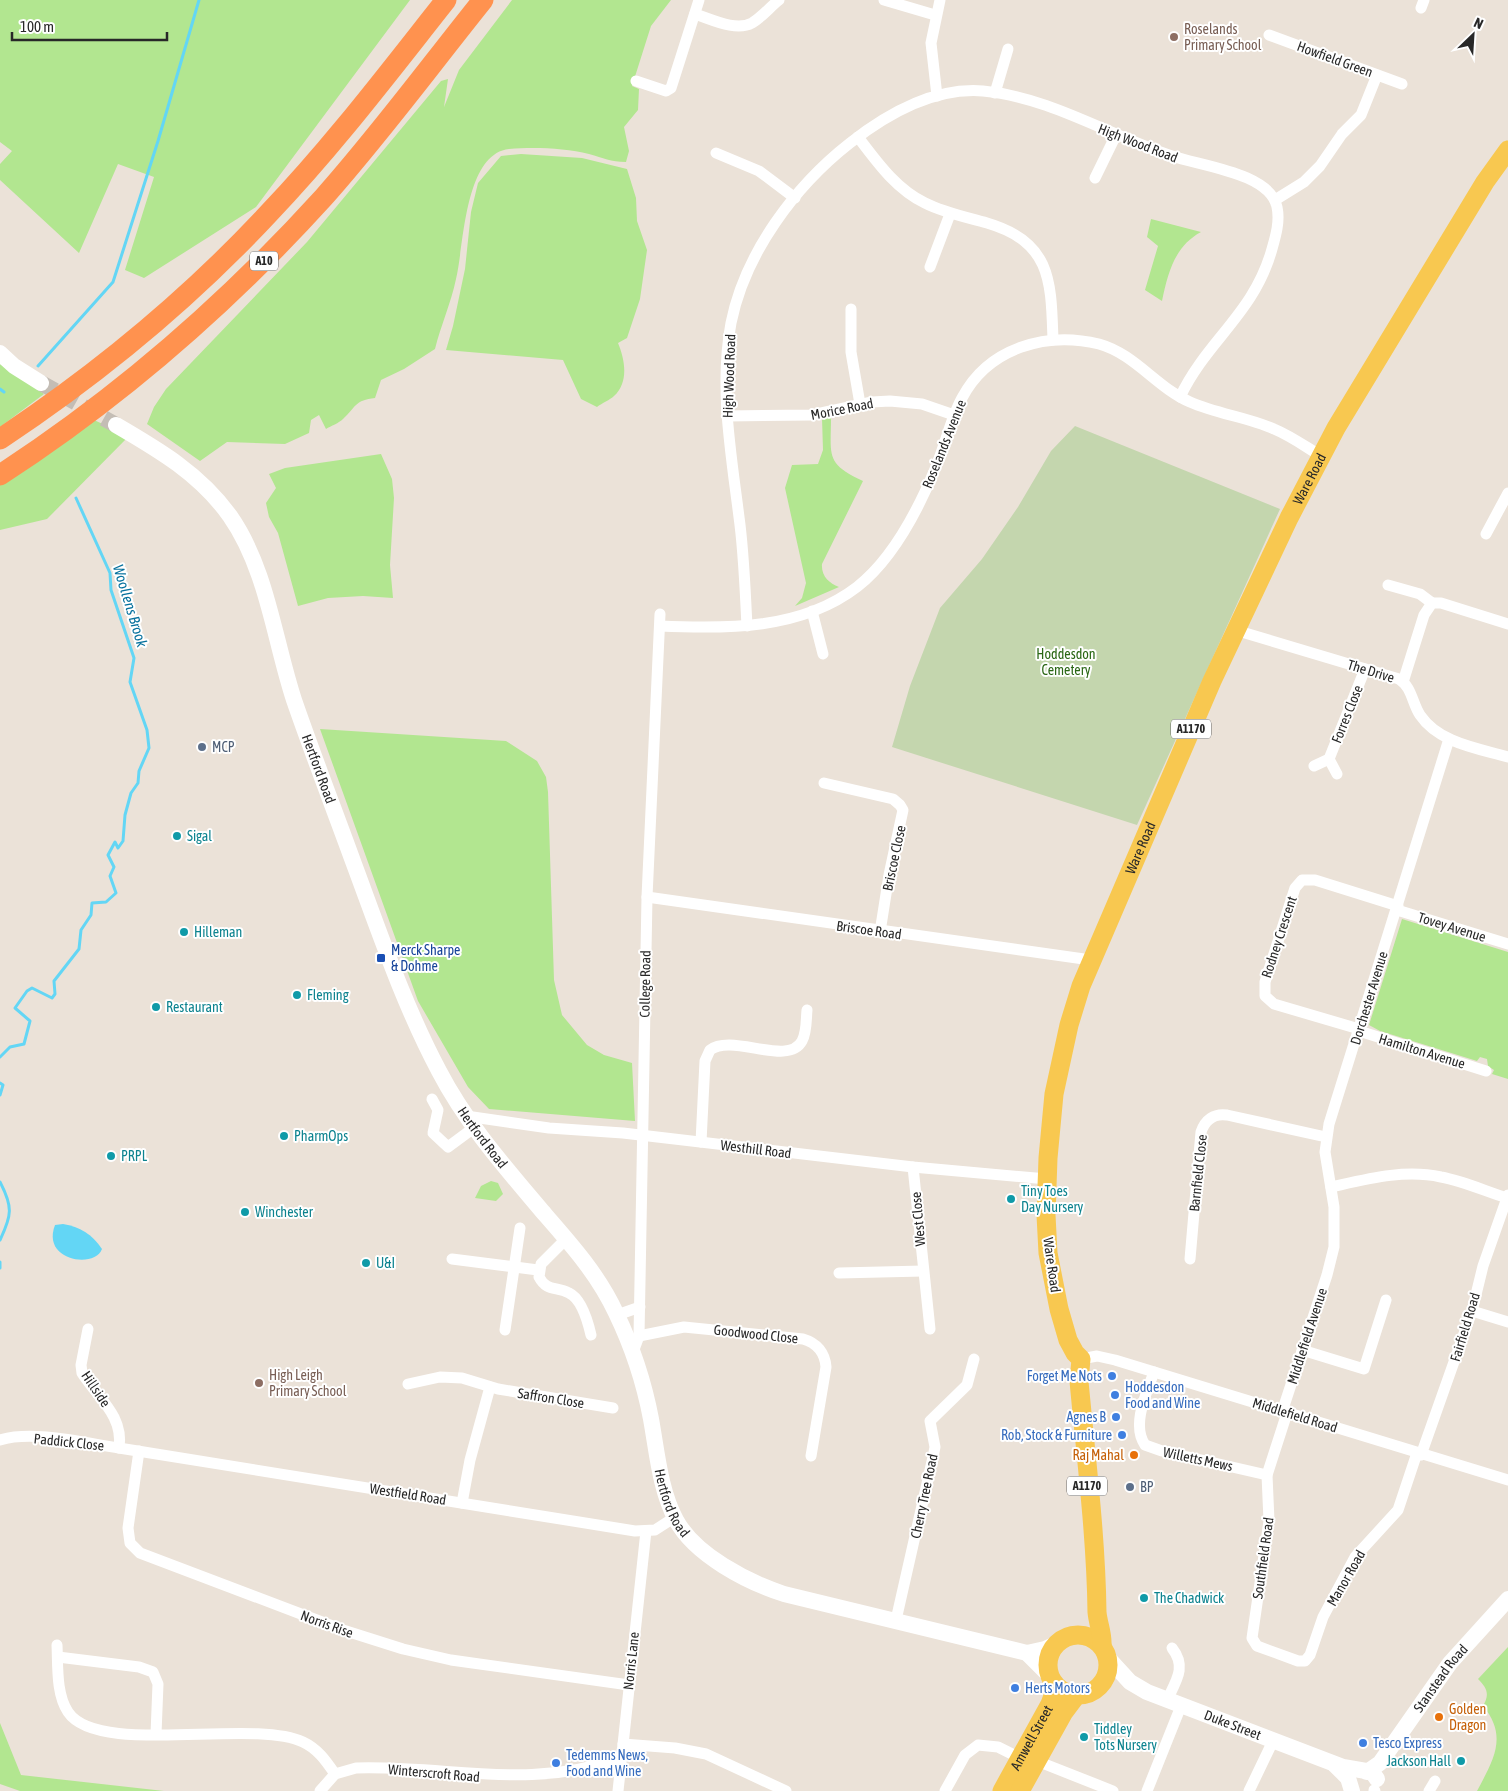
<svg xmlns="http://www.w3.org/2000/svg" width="1508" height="1791" font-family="'Asap Condensed',sans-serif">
  <rect width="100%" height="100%" fill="#ebe2d8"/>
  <g fill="#b2e690">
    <polygon points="0,0 410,0 256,207 144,278 125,270 154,177 118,164 79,253 0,180 0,164 12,151 0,142"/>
    <path d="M512,0H671L651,26L632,86L639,89L638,110L624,127L629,151L626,162C610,162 604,158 589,154C565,148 534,147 509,149C464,154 464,247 456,279C451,303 441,325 435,349L404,369L381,380L375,398C355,400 356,407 343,419C339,423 331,426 326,429L319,415L311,420L309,433L285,444L227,442L200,461L147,424L154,407L166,389L307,242L441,81L448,79L444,107L459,70Z"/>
    <path d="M521,154L582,158L627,169L636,198L637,221L647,250L640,299L627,338L618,343C625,360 629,382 614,396C610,400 602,403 597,407L581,399L563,360L446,350L453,326L465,269L471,212L478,183L501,156Z"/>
    <path d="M1151,219L1201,232C1175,246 1168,272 1162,301L1145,290L1158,246L1147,237Z"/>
    <polygon points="0,364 44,394 0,427"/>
    <path d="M831,417C831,456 825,463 863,481L822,564C821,576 829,583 839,587L795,606L802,598L806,583L785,488L792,465L818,464L823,450L822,418Z"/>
    <polygon points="94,420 129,436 47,519 0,530 0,484"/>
    <polygon points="381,454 392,479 394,498 390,565 393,598 363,596 328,598 298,606 278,533 269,517 266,503 276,488 269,474 285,468"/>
    <polygon points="320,729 506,741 537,761 546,777 548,792 554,980 562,1015 587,1045 604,1055 632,1063 635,1121 489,1109 468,1087 418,1001"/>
    <polygon points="1402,919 1508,952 1508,1079 1492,1074 1494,1070 1488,1066 1487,1059 1480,1057 1477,1061 1380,1031 1369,1025"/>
    <polygon points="491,1181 498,1183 503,1194 496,1201 475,1198 481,1186"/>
    <path d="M1508,1647V1791H1477C1494,1759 1508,1736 1483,1706C1490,1694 1487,1688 1478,1679Z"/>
    <polygon points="0,1723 21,1775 164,1791 20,1791 0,1784"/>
  </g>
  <polygon fill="#c4d6ae" points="1075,426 1280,509 1137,825 892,747 910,686 940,608 982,559 1018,507 1051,451"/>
  <path fill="#63d6f5" d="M63,1224C80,1227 92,1234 102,1249C95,1269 41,1261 55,1225Z"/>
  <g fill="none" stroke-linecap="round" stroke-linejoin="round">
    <g stroke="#63d6f5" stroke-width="3">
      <polyline points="38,366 113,282 158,141 199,0"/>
      <polyline points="0,389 4,392"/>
      <polyline points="0,1057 10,1047 24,1044 30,1021 15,1008 27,991 32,988 52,998 55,994 54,981 79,949 81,930 91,915 92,903 106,902 116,893 110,876 114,867 108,855 115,842 118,848 123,841 125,815 131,793 138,783 139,771 149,748 147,730 130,682 134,658 111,590 110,573 76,498"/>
      <polyline points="0,1083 3,1085 0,1095"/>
      <path d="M0,1182C13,1207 12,1215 0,1240"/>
      <polyline points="0,1262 0,1268"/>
    </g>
    <polyline stroke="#c4bdb5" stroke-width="16" stroke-dasharray="16 8" stroke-linecap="butt" points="41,383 116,425"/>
    <g stroke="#fff" stroke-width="11">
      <polyline points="884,0 935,15"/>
      <polyline points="1421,8 1424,0"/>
      <path d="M695,14C711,19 736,32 752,23C762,17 770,7 779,0"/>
      <polyline points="1269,35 1402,84"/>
      <polyline points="636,81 666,91 671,88 699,0"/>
      <polyline points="995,93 1008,49"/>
      <polyline points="937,96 931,43 940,0"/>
      <path d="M858,137C877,162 896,189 925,203C945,213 966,217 987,223C1052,242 1051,282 1053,340"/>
      <polyline points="716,153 759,171 795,198"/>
      <polyline points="1095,178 1116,135"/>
      <polyline points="1275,200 1304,182 1320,166 1342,134 1361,115 1377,75"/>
      <polyline points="930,267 950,214"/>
      <polyline points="851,309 851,352 860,404"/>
      <polyline points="727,416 812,415 872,402 890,401 922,404 954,415"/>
      <polyline points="1486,534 1508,493"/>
      <polyline points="1388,585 1420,594 1432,603"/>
      <polyline points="812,611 823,654"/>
      <path d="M660,626C726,629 801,630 857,587C893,559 918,510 935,469C945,446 950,420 962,398C988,348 1046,331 1099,344C1135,354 1156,387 1190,402C1217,414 1247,417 1274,429C1291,436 1306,447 1321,456"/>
      <path d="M747,626C745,589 744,553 739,517C731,453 719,387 731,323C745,253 795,186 850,143C887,114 934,87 983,91C1050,97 1110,136 1172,156C1201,166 1270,173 1277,207C1280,221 1276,235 1272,249C1254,314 1207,340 1180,397"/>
      <path d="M1235,630L1399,679C1412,687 1412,703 1420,715C1439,743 1477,748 1508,757"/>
      <polyline points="1403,682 1424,615 1432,603 1441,603 1508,624"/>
      <polyline points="1329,759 1337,774"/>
      <polyline points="1314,766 1329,759 1365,669"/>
      <polyline points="824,783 893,799 900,805 903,810 889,875 880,932"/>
      <polyline points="647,897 1091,960"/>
      <polyline points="1397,910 1508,944"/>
      <polyline points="1359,1029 1274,1004 1265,996 1265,982 1295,888 1302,880 1315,880 1398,906"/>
      <polyline points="1359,1031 1486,1071"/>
      <polyline points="432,1099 438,1110 433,1133 448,1147 475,1127"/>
      <polyline points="466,1116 549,1128 623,1133 913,1167 1047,1179"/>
      <path d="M701,1142L705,1061L710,1050C732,1033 788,1067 802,1041C807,1032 806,1019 807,1010"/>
      <polyline points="913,1167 930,1329"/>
      <path d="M1331,1187C1367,1179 1404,1169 1441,1177C1463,1181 1485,1191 1507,1198"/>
      <path d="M566,1239L541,1264L539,1277C547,1292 556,1286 569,1293C582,1299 588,1322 591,1335"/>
      <polyline points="452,1259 538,1270"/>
      <path d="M1190,1259L1201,1132C1205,1120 1214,1113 1227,1115L1326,1137"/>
      <polyline points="839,1273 923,1271"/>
      <polyline points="1472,1311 1508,1322"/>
      <polyline points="617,1315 640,1307"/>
      <path d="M88,1329L81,1365L82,1373C98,1398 124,1416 119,1448"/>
      <polyline points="505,1330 520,1228"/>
      <path d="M639,1336L684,1327L803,1339C817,1343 825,1353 826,1367L811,1456"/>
      <polyline points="1302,1350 1364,1369 1386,1300"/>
      <polyline points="633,1352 639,1336 647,897 660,614"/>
      <polyline points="1081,1359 1097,1356 1115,1360 1508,1480"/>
      <path d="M1154,1372C1147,1392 1131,1425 1145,1445L1162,1451L1267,1475"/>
      <polyline points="408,1384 440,1377 462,1378 498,1389 613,1408"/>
      <polyline points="1282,1412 1327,1275 1334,1247 1334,1207 1325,1152 1329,1124 1449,739"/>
      <polyline points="1287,1413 1267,1475 1269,1521 1252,1638 1257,1646 1298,1661 1305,1661 1310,1655 1323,1617 1355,1557 1398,1510 1417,1453"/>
      <path d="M0,1440C33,1430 85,1443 119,1448L635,1531L655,1530L675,1517"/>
      <polyline points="139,1451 128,1528 130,1543 140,1553 343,1630 403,1649 451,1660 629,1685"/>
      <polyline points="1421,1455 1472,1311 1483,1266 1508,1195"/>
      <polyline points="462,1503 470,1460 490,1387"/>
      <polyline points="896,1620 933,1457 935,1447 930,1421 967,1385 974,1359"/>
      <path d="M57,1645C58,1666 56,1694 68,1712C98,1757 251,1718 303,1742C318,1749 326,1761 335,1774"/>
      <polyline points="58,1657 139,1667 153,1672 158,1684 156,1734"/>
      <path d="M1167,1700C1176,1681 1187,1667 1172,1648"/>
      <polyline points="623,1744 675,1748 706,1754 786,1791"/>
      <polyline points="1037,1761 1113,1791"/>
      <polyline points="1374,1790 1375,1791"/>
      <path d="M320,1791L335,1774L356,1768C451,1765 527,1791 621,1758"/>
      <polyline points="618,1791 646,1531"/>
      <polyline points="945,1791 965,1755 978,1745 998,1747 1020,1758"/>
      <polyline points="1147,1791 1181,1706"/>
      <polyline points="1249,1791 1273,1741"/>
      <polyline points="1429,1791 1435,1781"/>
    </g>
    <g stroke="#fff" stroke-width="16">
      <polyline points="0,353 14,366 41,383"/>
      <path id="s1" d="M116,425C159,450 200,474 230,516C267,569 274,639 294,700C313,755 334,809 354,864C380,934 404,1005 439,1071C466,1123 505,1167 542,1211C570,1243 598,1274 616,1313C632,1346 644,1382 651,1419C657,1452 660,1490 676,1520C695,1555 747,1582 784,1594L1027,1653L1045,1649L1056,1644"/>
      <polyline points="1027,1653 1050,1676"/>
      <path id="s2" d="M1108,1658L1130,1682L1147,1692L1343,1767L1372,1772L1377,1779"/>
      <polyline points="1335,1765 1348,1778 1352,1791"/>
      <path id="s3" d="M1367,1772L1380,1763L1450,1663L1508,1599"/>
    </g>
    <g stroke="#f8c850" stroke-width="19">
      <circle cx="1078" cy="1665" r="30"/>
      <path id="s4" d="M1102,1646C1103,1634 1098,1624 1097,1612C1096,1536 1086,1458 1079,1381L1081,1359L1075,1353L1068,1340L1059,1309L1048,1253L1046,1215L1048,1158L1054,1094L1069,1025L1081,986L1212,681L1289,518L1336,428L1485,182L1508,150"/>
      <path id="s5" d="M1002,1791L1050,1704L1053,1696V1682"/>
      <polyline points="1020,1791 1064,1712 1076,1696"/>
    </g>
    <g stroke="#ff924f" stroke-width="21">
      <path d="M0,439C98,374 189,299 269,213C333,146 389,72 446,0"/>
      <path d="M0,475C120,397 227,304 324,197C380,134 430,66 483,0"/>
    </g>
  </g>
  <g fill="#8d6e63" stroke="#fff" stroke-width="2">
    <circle cx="1174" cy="37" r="5"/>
    <circle cx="259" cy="1383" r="5"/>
  </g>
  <g fill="#5c6f8a" stroke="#fff" stroke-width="2">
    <circle cx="202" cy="747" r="5"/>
    <circle cx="1130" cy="1487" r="5"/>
  </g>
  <g fill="#0f9aa8" stroke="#fff" stroke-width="2">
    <circle cx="177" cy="836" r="5"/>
    <circle cx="184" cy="932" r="5"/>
    <circle cx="297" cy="995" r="5"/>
    <circle cx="156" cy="1007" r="5"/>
    <circle cx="284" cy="1136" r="5"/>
    <circle cx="111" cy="1156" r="5"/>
    <circle cx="1011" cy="1199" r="5"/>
    <circle cx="245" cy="1212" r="5"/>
    <circle cx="366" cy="1263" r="5"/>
    <circle cx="1144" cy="1598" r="5"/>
    <circle cx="1084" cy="1737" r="5"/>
    <circle cx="1461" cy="1761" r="5"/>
  </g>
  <rect fill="#1a4fb4" stroke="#fff" stroke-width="2" x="376" y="953" width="10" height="10" rx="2.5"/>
  <g fill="#3f7fe0" stroke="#fff" stroke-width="2">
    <circle cx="1112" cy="1376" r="5"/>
    <circle cx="1115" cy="1395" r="5"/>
    <circle cx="1116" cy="1417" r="5"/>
    <circle cx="1122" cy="1435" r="5"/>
    <circle cx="1015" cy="1688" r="5"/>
    <circle cx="1363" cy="1743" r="5"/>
    <circle cx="556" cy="1763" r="5"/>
  </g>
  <g fill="#e8710a" stroke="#fff" stroke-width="2">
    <circle cx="1134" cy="1455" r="5"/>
    <circle cx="1439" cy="1717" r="5"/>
  </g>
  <g text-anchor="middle" stroke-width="4" stroke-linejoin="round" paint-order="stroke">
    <g fill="#fff" stroke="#686868" stroke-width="1">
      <rect x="250" y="251.5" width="28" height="19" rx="4"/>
      <rect x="1171" y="719.5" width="40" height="19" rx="4"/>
      <rect x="1067" y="1476.5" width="40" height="19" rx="4"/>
    </g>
    <g font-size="12" font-weight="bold" fill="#282828">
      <text x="264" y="265">A10</text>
      <text x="1191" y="733">A1170</text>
      <text x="1087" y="1490">A1170</text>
    </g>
    <g font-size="14" fill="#785e54" stroke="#fff" text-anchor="start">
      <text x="1184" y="34">Roselands<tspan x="1184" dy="16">Primary School</tspan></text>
      <text x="269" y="1380">High Leigh<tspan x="269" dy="16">Primary School</tspan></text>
    </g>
    <g font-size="14" fill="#282828" stroke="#fff">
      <text transform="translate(1335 59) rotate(20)" y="5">Howfield Green</text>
      <text transform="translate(1138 143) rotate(21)" y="5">High Wood Road</text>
      <text transform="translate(729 376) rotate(-88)" y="5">High Wood Road</text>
      <text transform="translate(842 409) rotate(-11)" y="5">Morice Road</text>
      <text transform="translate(944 444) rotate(-68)" y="5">Roselands Avenue</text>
      <text dy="5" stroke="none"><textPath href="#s4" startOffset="1228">Ware Road</textPath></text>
      <text transform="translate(1371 671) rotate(17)" y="5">The Drive</text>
      <text transform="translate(1347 714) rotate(-68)" y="5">Forres Close</text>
      <text dy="5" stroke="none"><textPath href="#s1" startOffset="416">Hertford Road</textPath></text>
      <text dy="5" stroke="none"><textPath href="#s4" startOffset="822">Ware Road</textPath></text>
      <text transform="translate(894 858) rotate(-78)" y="5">Briscoe Close</text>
      <text transform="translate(1452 927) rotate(17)" y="5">Tovey Avenue</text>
      <text transform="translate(869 930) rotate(8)" y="5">Briscoe Road</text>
      <text transform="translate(1279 937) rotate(-72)" y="5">Rodney Crescent</text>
      <text transform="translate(645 984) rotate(-89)" y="5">College Road</text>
      <text transform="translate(1369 998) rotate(-73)" y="5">Dorchester Avenue</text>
      <text transform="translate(1422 1051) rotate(17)" y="5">Hamilton Avenue</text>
      <text dy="5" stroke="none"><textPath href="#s1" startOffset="821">Hertford Road</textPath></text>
      <text transform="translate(756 1149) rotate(7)" y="5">Westhill Road</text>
      <text transform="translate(1198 1173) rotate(-84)" y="5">Barnfield Close</text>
      <text transform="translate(918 1219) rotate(-95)" y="5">West Close</text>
      <text transform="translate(1052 1265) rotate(82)" y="5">Ware Road</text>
      <text transform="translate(1465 1327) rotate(-73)" y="5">Fairfield Road</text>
      <text transform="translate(756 1334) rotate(6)" y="5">Goodwood Close</text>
      <text transform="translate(1307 1336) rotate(-72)" y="5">Middlefield Avenue</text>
      <text transform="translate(96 1389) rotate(56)" y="5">Hillside</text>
      <text transform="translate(551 1398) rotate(9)" y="5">Saffron Close</text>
      <text transform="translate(1295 1415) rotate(17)" y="5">Middlefield Road</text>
      <text transform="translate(69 1442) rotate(6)" y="5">Paddick Close</text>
      <text transform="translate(1198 1459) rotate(12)" y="5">Willetts Mews</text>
      <text transform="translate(408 1494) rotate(9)" y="5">Westfield Road</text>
      <text transform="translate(924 1496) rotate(-78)" y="5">Cherry Tree Road</text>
      <text dy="5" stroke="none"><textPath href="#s1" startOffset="1241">Hertford Road</textPath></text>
      <text transform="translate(1263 1558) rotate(-82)" y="5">Southfield Road</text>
      <text transform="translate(1346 1578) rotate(-60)" y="5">Manor Road</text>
      <text transform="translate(327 1624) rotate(20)" y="5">Norris Rise</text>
      <text transform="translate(631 1661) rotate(-84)" y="5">Norris Lane</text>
      <text dy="5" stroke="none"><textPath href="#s3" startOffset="120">Stanstead Road</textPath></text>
      <text dy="5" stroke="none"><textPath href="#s2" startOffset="144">Duke Street</textPath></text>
      <text dy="5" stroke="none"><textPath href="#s5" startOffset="61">Amwell Street</textPath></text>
      <text transform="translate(434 1773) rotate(5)" y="5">Winterscroft Road</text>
    </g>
    <g font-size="14" fill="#2a6715" stroke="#fff">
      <text x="1066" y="659">Hoddesdon<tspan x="1066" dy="16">Cemetery</tspan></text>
    </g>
    <g font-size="14" fill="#4e5e75" stroke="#fff" text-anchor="start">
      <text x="212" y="752">MCP</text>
      <text x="1140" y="1492">BP</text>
    </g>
    <g font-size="14" fill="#0d838f" stroke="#fff" text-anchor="start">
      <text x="187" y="841">Sigal</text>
      <text x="194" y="937">Hilleman</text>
      <text x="307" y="1000">Fleming</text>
      <text x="166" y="1012">Restaurant</text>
      <text x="294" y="1141">PharmOps</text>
      <text x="121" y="1161">PRPL</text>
      <text x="1021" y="1196">Tiny Toes<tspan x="1021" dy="16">Day Nursery</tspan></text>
      <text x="255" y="1217">Winchester</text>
      <text x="376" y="1268">U&amp;I</text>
      <text x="1154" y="1603">The Chadwick</text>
      <text x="1094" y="1734">Tiddley<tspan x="1094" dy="16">Tots Nursery</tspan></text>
      <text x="1451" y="1766" text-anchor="end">Jackson Hall</text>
    </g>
    <g font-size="14" fill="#164399" stroke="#fff" text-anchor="start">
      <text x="391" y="955">Merck Sharpe<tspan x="391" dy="16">&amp; Dohme</tspan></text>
    </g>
    <g font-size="14" fill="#366cbe" stroke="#fff" text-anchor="start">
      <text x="1102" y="1381" text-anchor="end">Forget Me Nots</text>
      <text x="1125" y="1392">Hoddesdon<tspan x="1125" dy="16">Food and Wine</tspan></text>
      <text x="1106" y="1422" text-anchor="end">Agnes B</text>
      <text x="1112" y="1440" text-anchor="end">Rob, Stock &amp; Furniture</text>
      <text x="1025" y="1693">Herts Motors</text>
      <text x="1373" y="1748">Tesco Express</text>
      <text x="566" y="1760">Tedemms News,<tspan x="566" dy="16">Food and Wine</tspan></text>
    </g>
    <g font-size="14" fill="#c56008" stroke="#fff" text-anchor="end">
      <text x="1124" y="1460">Raj Mahal</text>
      <text x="1449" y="1714" text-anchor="start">Golden<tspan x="1449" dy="16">Dragon</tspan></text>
    </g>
    <g font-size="15" font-style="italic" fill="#06719d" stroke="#fff">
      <text transform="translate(130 606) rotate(73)" y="5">Woollens Brook</text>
    </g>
  </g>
  <g transform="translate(1473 35) rotate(25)" stroke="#ffffff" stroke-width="4" paint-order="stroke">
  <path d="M0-4L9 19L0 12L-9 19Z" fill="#282828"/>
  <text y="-8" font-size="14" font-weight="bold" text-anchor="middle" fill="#282828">N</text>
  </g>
  <path d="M12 32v8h155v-8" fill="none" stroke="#282828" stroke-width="2.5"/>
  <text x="20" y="32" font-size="15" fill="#282828" stroke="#ffffff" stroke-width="4" paint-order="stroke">100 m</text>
</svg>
